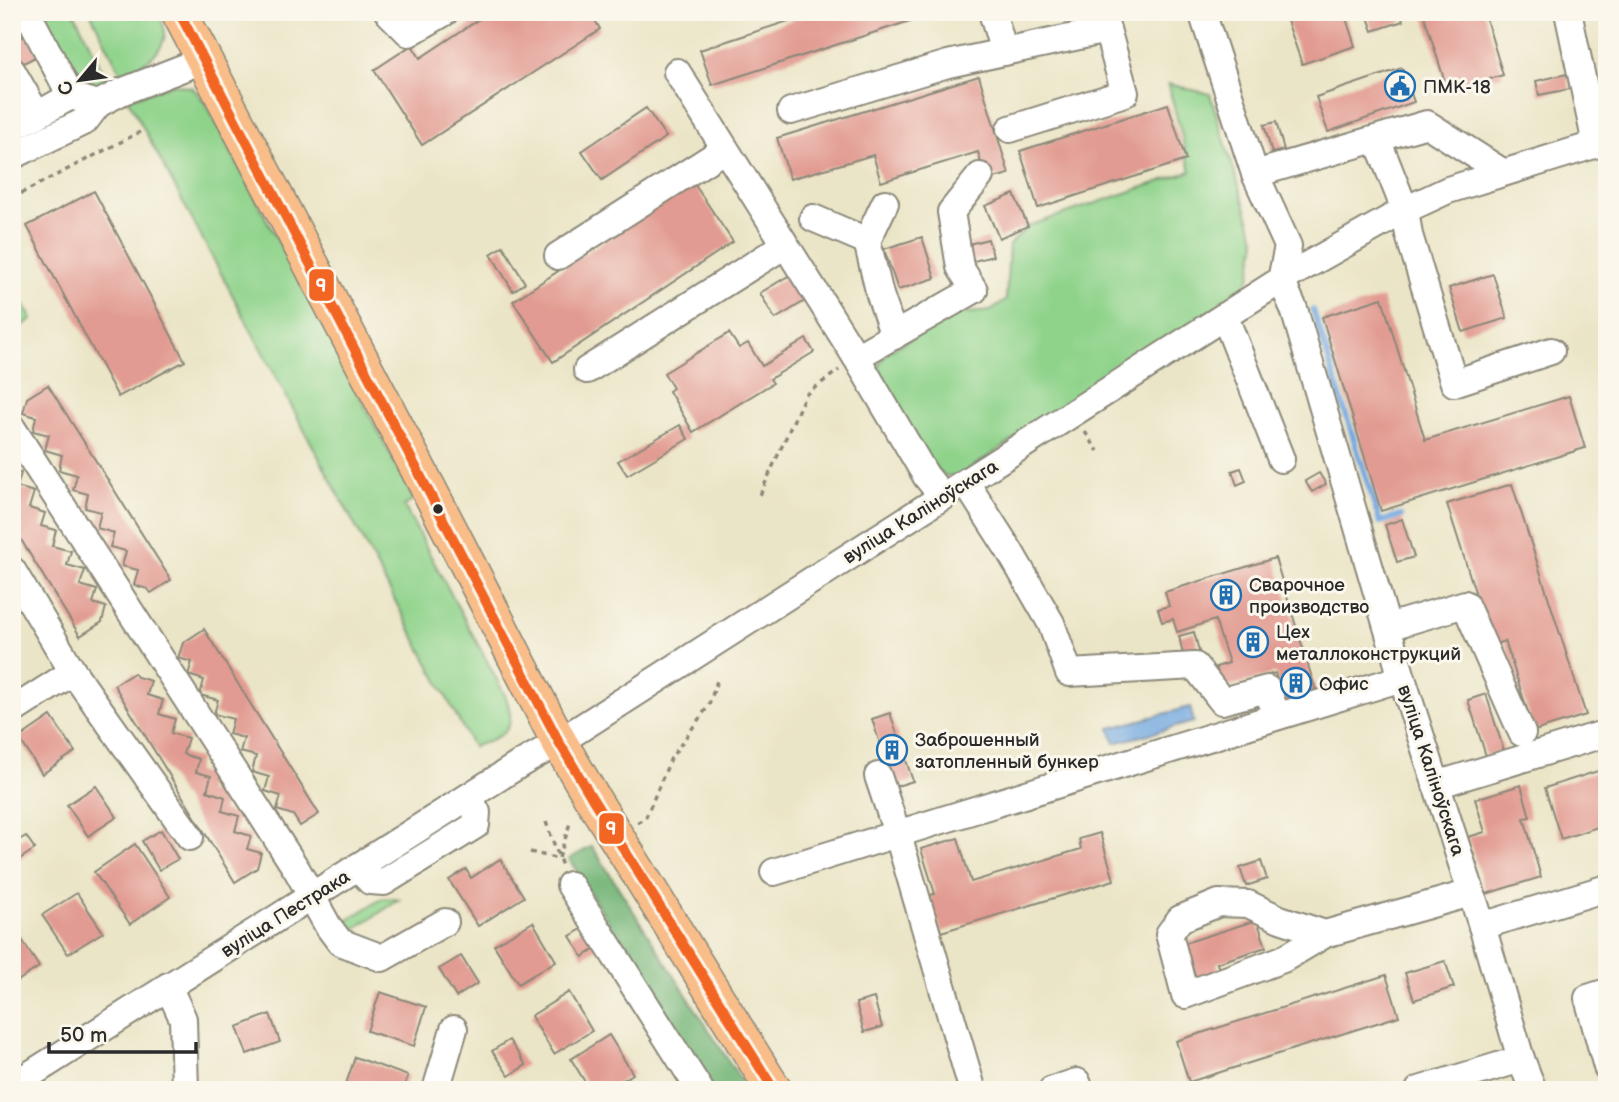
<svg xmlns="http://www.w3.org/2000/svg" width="1619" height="1102" font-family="'Balsamiq Sans',sans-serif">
  <rect width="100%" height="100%" fill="#fbf7ec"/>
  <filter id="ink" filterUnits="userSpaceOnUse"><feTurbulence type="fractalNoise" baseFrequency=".0143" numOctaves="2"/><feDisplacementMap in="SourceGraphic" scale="14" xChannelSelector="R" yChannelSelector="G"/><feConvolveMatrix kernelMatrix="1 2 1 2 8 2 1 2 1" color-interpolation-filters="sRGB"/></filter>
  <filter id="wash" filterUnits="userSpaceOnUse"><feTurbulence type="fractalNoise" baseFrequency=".00686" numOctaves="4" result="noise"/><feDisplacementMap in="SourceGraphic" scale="28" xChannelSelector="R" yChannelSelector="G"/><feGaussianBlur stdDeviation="1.57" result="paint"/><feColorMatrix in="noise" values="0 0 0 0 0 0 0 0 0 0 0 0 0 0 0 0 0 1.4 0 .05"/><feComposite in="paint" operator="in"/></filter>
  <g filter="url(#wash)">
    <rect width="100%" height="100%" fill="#ebe5c7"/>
    <g fill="#8fd38b" stroke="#5d7f5b" stroke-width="2">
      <polygon points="36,12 74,12 107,80 94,87 79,83"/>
      <path d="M90,12H157C160,18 165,26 165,33C164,55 139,66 122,75Z"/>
      <path d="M173,84L193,88L206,104L414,500L404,506L505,695C519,731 505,734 473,747L128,99Z"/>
      <polygon points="1168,84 1210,94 1256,241 1250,277 1244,289 960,475 945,476 927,460 875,374 881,362 888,352 954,314 991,311 1006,300 1009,245 1028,226 1191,171"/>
      <polygon points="12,282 32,319 12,333"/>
      <polygon points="383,898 399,900 347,934 338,926"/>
    </g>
    <polygon fill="#73b577" stroke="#4f7051" stroke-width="2" points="592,846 747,1090 713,1090 569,859"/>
    <polygon fill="#72a8e0" stroke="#4e6a86" stroke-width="2" points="1190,707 1194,722 1115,743 1110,728"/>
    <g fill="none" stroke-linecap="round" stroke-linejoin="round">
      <polyline stroke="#72a8e0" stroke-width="6" points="1313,310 1380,522 1401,516"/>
    </g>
    <g id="blocks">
      <g fill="#e29b92">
        <polygon points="490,12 590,12 600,29 422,145 374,70 412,45 420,58"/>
        <polygon points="816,12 914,12 916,19 712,85 700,50"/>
        <polygon points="1284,12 1344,12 1355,46 1302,64"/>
        <polygon points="1366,12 1400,12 1403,21 1373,31"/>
        <polygon points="1423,12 1484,12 1503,75 1448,92"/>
        <polygon points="27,34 39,55 12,69 12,42"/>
        <polygon points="1402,68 1414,102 1328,132 1316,97"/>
        <polygon points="1567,74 1570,89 1539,95 1536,81"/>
        <polygon points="979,76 1009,174 986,180 978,152 881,182 873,155 790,179 777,138"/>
        <polygon points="1168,104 1186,160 1038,208 1020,151"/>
        <polygon points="646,108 666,137 602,180 582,151"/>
        <polygon points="1276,122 1284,150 1272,153 1264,125"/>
        <polygon points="693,182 733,242 553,362 513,301"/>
        <polygon points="94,191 185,361 118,397 27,226"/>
        <polygon points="1014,194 1028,226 999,238 985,206"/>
        <polygon points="922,237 935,278 898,290 884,249"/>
        <polygon points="988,239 993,256 970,262 965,245"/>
        <polygon points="503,246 525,283 513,291 491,254"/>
        <polygon points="1493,274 1507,318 1463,332 1449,288"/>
        <polygon points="790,275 805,301 775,319 760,293"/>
        <polygon points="1382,298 1425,440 1569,396 1585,448 1381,511 1322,317"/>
        <polygon points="729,333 739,348 748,343 762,366 806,339 814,352 770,379 773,383 693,432 669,391 673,388 664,373"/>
        <polygon points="48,385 171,580 151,593 148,589 134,585 138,570 122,566 126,551 110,547 114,533 97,528 101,512 85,508 88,494 73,490 77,475 59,470 62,455 45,450 49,435 33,431 36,417 23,413 27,398"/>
        <polygon points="680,425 688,439 627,475 618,461"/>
        <polygon points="1241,468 1246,481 1237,485 1232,471"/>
        <polygon points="12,471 21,473 17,487 34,492 29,508 45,513 41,526 56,530 52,546 71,551 67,565 85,570 80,585 97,590 93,603 106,607 102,622 80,636 12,525"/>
        <polygon points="1319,473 1326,484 1312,492 1305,481"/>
        <polygon points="1512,484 1586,715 1534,731 1505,641 1492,645 1447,504"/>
        <polygon points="1402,519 1414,557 1397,562 1385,525"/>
        <polygon points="1275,558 1317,694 1284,704 1275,673 1223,689 1216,667 1229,663 1215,620 1177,632 1173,619 1162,622 1158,609 1169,606 1165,592"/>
        <polygon points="204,629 319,814 300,826 293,815 277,810 281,796 265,791 269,777 252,772 256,756 240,752 244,738 229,734 233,719 214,714 218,700 200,695 204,680 188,675 192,662 178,658 183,643"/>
        <polygon points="1194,632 1200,655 1184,659 1179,636"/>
        <polygon points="134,673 137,677 151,681 147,695 163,700 159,714 175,719 171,733 188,738 183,754 199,759 196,772 211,776 207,791 225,797 222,811 239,816 235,831 251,836 247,849 261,853 257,868 235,882 114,685"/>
        <polygon points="1486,694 1504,751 1486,756 1468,700"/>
        <polygon points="890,713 913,781 894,787 872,719"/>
        <polygon points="51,716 75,752 42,774 19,738"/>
        <polygon points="1607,768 1607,824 1561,839 1545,788"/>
        <polygon points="1521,785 1530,817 1524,818 1541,877 1486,894 1468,837 1485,832 1475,799"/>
        <polygon points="96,786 117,817 88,836 67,805"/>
        <polygon points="161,830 178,859 159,870 142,841"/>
        <polygon points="1100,833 1114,880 941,932 930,895 935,894 921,849 958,838 971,882 1081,849 1079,839"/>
        <polygon points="26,836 35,849 12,864 12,844"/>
        <polygon points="135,844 170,897 130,924 94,872"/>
        <polygon points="500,859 524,897 478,926 449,880 466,869 471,878"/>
        <polygon points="1261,861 1267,879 1246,886 1240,868"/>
        <polygon points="77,893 103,932 68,954 42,915"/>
        <polygon points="1257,920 1266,947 1217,963 1220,973 1197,981 1185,943"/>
        <polygon points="533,922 556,961 518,984 494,945"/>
        <polygon points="590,924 603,944 583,957 570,936"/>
        <polygon points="19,935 39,967 13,984 12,939"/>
        <polygon points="461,956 478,983 456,997 439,969"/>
        <polygon points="1445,961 1454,987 1414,1000 1405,973"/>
        <polygon points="1386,975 1399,1016 1189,1082 1176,1041"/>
        <polygon points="380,992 426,1007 414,1046 367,1031"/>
        <polygon points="569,992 592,1031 554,1054 531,1016"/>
        <polygon points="874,998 882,1027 864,1032 856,1003"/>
        <polygon points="270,1014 280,1042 247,1054 237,1027"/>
        <polygon points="609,1035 633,1074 606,1090 590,1090 571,1059"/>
        <polygon points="509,1040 526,1065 509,1076 492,1051"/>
        <polygon points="355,1057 408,1076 403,1090 344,1090"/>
      </g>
    </g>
  </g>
  <g filter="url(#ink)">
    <use href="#blocks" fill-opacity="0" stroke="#8b8879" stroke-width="2"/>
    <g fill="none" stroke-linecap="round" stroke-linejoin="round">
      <g stroke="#8b8879" stroke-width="30">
        <g id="minor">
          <polyline points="27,12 71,96"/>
          <polyline points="388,12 409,33 445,12"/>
          <polyline points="992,12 1004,52"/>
          <polyline points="1202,12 1255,174 1288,246 1281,280 1294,309 1402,678 1482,926 1521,1059 1533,1090"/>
          <polyline points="1568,12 1596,144"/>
          <polyline points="12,71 37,115 71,96 98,104 121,92 203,60"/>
          <polyline points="677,72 856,357 926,476 943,497"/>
          <polyline points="791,111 948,64 1107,30"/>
          <polyline points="12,127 37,115"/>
          <polyline points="1010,129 1125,93 1103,15"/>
          <polyline points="1377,139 1405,210 1409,235 1454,383 1551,351"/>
          <polyline points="12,156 85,121 98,104"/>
          <polyline points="1255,174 1427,124 1502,172"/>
          <polyline points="885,203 867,241 880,295 894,336"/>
          <polyline points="813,218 867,241"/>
          <polyline points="558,256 725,149"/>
          <polyline points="1225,317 1281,459"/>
          <polyline points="856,357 974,290 960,267 951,212 980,176"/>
          <polyline points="587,370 785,245"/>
          <polyline points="12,428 297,870 328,926 340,942 382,958 445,922"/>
          <polyline points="966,483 1009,550 1051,623 1069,673 1195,666 1222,701 1267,689 1277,716"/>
          <polyline points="12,570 73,672 190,837"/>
          <polyline points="1388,627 1465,604 1522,733"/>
          <polyline points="12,711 73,672"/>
          <polyline points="878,776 900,842 972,1088"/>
          <polyline points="1436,785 1607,733"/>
          <polyline points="359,866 370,881 384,882 476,825 477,812 469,797"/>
          <polyline points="774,872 1402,678"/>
          <polyline points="570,885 700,1090"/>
          <polyline points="1482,926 1607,888"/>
          <polyline points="1325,934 1283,959 1185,995 1169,934 1180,919 1219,903 1248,904 1280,919 1325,934 1471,893"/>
          <polyline points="168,986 183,1019 185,1090"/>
          <polyline points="1607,992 1588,998 1607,1067"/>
          <polyline points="12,1086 359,866 520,764 559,742 1281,280 1405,210 1448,190 1607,141"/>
          <polyline points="436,1090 454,1029"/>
          <polyline points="1052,1090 1077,1082 1080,1090"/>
          <polyline points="1419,1090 1521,1059"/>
        </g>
      </g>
      <g stroke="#8b8879" stroke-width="38">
        <polyline id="major" points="179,12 438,507 559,742 592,798 774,1090"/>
      </g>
      <g stroke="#8b8879" stroke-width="3.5" stroke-dasharray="5 5" stroke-linecap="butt">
        <polyline points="12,198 140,132"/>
        <polyline points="1085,432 1098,451"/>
        <polyline points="760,495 805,395 839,370"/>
        <polyline points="546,822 562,866"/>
        <polyline points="637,823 646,817 671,758 709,705 717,681"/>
        <polyline points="530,852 559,859"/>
        <polyline points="559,858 570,823"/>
      </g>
      <use href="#minor" stroke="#fff" stroke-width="26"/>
      <use href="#major" stroke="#f8bd89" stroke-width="35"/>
      <g stroke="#fbf7ec" stroke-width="16">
        <polyline id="bus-1" points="179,12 559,742 592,798 774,1090"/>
      </g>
      <use href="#bus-1" stroke="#f26522" stroke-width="10"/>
    </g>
  </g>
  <defs>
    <g id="civic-ring" transform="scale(1.575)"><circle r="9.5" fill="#fbf7ec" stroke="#1f6fb2" stroke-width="1.5"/><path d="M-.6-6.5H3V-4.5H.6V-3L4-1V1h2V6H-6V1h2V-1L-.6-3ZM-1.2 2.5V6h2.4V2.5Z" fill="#1f6fb2"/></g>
    <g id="building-ring" transform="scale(1.575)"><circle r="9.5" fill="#fbf7ec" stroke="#1f6fb2" stroke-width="1.5"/><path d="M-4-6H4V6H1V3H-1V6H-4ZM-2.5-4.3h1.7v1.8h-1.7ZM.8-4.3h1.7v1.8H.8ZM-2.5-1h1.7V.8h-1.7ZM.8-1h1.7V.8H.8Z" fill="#1f6fb2"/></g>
  </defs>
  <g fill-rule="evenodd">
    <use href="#civic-ring" x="1400" y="86"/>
    <use href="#building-ring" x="1226" y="595"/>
    <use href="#building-ring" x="1253" y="642"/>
    <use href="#building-ring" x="1296" y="683"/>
    <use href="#building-ring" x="892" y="750"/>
  </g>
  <circle fill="#2b2b2b" stroke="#fbf7ec" stroke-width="2.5" cx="438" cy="509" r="6"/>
  <g text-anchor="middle" stroke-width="6" stroke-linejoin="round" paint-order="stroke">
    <g font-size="19" fill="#2b2b2b" stroke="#fbf7ec" text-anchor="start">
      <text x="1423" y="93">ПМК-18</text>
      <text x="1249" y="591">Сварочное<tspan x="1249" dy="22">производство</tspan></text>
      <text x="1276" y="638">Цех<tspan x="1276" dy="22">металлоконструкций</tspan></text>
      <text x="1319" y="690">Офис</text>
      <text x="915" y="746">Заброшенный<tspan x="915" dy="22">затопленный бункер</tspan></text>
    </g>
    <g font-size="19" fill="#2b2b2b" stroke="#fbf7ec">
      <text transform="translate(920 511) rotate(-32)" y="7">вуліца Каліноўскага</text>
      <text transform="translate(1432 770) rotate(72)" y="7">вуліца Каліноўскага</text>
      <text transform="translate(285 913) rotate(-32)" y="7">вуліца Пестрака</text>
    </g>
  </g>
  <g stroke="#fbf7ec" stroke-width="2.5">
    <rect x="308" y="268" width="27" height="34" rx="7" fill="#f26522"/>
    <rect x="598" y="812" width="27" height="33" rx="7" fill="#f26522"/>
  </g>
  <g font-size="19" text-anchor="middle" font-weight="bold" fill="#fff">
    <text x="321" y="292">9</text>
    <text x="611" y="835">9</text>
  </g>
  <rect width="1619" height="1102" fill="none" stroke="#fbf7ec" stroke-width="42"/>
  <g transform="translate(80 80) rotate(241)" stroke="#fbf7ec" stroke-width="5" paint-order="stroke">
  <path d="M0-5L12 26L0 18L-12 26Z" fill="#2b2b2b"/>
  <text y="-10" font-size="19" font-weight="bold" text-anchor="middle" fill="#2b2b2b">С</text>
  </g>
  <path d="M49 1042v10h147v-10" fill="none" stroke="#2b2b2b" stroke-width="3.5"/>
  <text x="60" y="1042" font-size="21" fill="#2b2b2b" stroke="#fbf7ec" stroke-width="5" paint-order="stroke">50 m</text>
</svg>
